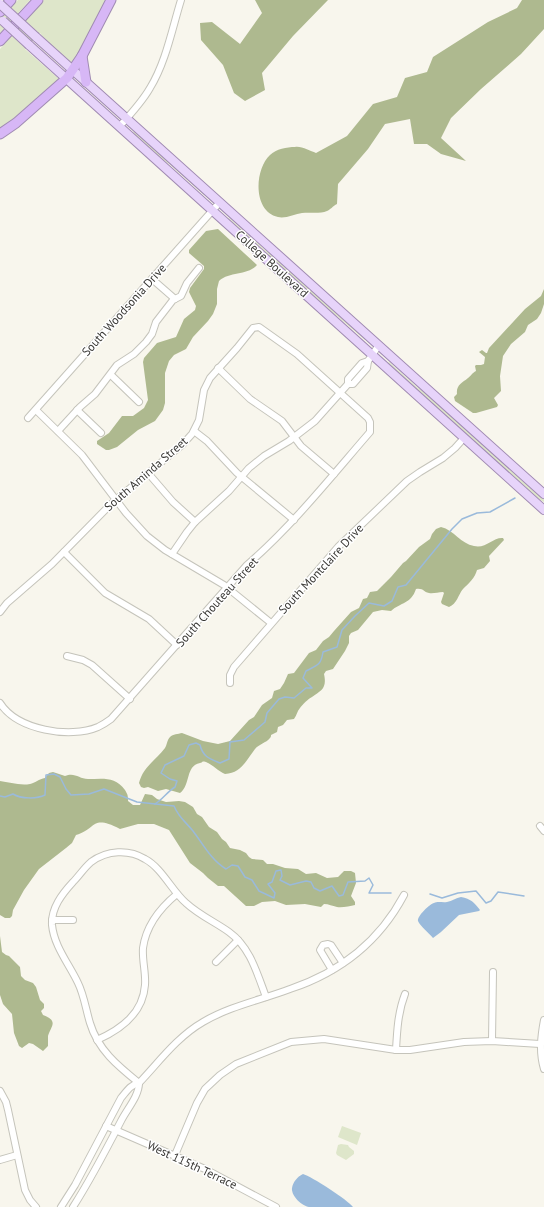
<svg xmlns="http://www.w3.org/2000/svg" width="544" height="1207" font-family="'PT Sans',sans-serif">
  <rect width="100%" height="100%" fill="#f8f6ed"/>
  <g fill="#dee6ca">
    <polygon points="18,0 30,0 0,33 0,19"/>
    <polygon points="44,0 108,0 78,56 72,63 46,41 40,33 25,49 59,79 0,130 0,49"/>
    <polygon points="134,131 135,131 205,194 204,195 168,163 156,156 133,133"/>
    <polygon points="229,218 266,251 274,256 367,339 366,340 365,340 337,316 328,310 227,219"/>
    <polygon points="389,362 418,388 430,395 544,498 544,502 537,498 387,364"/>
    <polygon points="342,1126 361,1133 357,1145 338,1137"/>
    <polygon points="341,1144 348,1145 349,1147 354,1151 354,1154 346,1160 337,1155 336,1153 338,1145"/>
  </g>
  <g fill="#aeb98f">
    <polygon points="255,0 328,0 293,36 262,73 265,90 245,101 234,93 223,65 201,40 200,23 212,22 240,44 262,13"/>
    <path d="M522,0H544V29L521,54L481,89L451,118L441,138L466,161L441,154L427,144H414L410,119L385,124L368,149L338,184L337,204C333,206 330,210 327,211C320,214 310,212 302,213C295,214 285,219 278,217C253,212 254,170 270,155C276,149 287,147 295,147C302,146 310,151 316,153L347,136L373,104L397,97L405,78L427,72L433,57L488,22L517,8Z"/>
    <path d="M218,229L257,265C247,276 230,271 219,281L217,289V304L213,314L208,321L193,337L186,349L174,355L169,361L165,373V403L163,410L155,421L138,430L117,447L109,450H106L97,444V441L109,433L122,416H133L144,408L148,400L143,362L144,358L157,343L176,337L184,319L195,310L196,306L189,292L190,288L204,269V266L189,253V250L206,231Z"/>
    <path d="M544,289V304L541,313L537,319L528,325L525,332L511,344L503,356L500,376L501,391L494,398L498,405L497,407L476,413H473L455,401L454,397L457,394C456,385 462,383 468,378C471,376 472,373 476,371L475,366L476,365H481L484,364L485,357L479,352L482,350L486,353H487L489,348L525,309L541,296Z"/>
    <path d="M441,527C454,530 461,544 474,546C486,549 493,537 503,538L504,540L489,556L490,561L484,568L477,570C475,578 469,583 463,589C458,595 457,604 449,607L442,604L441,602L444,593L443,592C438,592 433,594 429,593C423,592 424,588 416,589C411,604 401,602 391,611L382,610L373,612L358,630L351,633L349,636V643L345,651L333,669L326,671L324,674C327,688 322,690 312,697C309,698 302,705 300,708C297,711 297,715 294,719L287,720L283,725L278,727L277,732C275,733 273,734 271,735C271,736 271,737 270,738C266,743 259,744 255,749C246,761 241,773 225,774C218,771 213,765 206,762C201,761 204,762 200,763C185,766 191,785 180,793L166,789L158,791L148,787L144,788L141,787L139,783C143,767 155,761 165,748C167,745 167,740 170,737C173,734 178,734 182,733L203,741L218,744L230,741L249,720L254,717L262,705L272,698L274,691L280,689L284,683L288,674L294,673L309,653L316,650L323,641L329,637L334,631L351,612L359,608L363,599L367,598L370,592L377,591L391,577L403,563L406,561L419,547L430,539L432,534L436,529Z"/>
    <path d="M53,772L65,776C75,772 79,779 88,779C103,779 115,776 125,790C128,795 128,796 128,801L133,805H140L145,794L152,795L157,799L166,802L179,801L185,802L193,807L197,814L202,817L209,827L217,832L222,839L226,842L230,848L240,850L246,853L249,857L252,859L263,860L267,864H273L285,868L298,869L306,874L316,873L327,878L338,877L344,871H351L355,873L356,883L351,896L355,902V905C350,906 342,908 337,907C332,906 329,904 324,904L321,907L305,904L286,905L275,901L262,902L254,906H246L224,886H218L208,878L203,873L190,863L169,830L154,824H138L120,829C91,814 97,829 76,835L72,843L66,848L39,869L24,890L13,910L12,916L10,918H5L0,915V781C9,782 20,786 30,784C35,783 39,779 45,778L49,773Z"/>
    <path d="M0,936L2,952L6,955L9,956L20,967L21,976L25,980L33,983L36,987L40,1000L44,1004V1008L41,1011L43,1015C59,1021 51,1026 48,1036C48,1039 48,1043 48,1046L43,1051L33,1044L29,1043L22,1048L19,1046L14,1033L12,1014L3,1004L0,995Z"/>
  </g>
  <g fill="#9abadb">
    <path d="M461,897C471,899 474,902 480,910L479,911L459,915L441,932L433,938C429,933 420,926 418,921C417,916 430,904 434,903C438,901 443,903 447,902C452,901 456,898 461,897Z"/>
    <path d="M303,1174C311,1176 349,1201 353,1207C338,1207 323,1207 309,1207C302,1206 291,1196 292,1188C293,1182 297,1177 303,1174Z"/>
  </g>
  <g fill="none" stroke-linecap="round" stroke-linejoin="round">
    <g stroke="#9abadb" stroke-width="1.5">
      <path d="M0,796L5,797L13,794C21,799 37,799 45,795L46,775L54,774L60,777L66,789L71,795L89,794L104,789L137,802L174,806C179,818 185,821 193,831C203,844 211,860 226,869L232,865L238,866L245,877L252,880L259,891L274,898L275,893L268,884L272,882L276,871L281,870L282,876L280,880L290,885L306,881L311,882L314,888L320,891L332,886L339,896L343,895L348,882L365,881L369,878L373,885L369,893H391"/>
      <path d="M155,804C163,799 167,792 175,787L177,781L170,779L161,773L165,765L184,756L189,745L196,743L200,745C203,757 210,759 220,763L229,759L230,742L244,740L265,722L267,713L279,699L285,697L294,698L306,688H312L303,678L306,671C318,665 321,665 323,652L337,647L342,630L355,616L369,603L384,606L392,601L398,587L406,585L452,529L462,519L477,513L490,512L515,498"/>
      <polyline points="430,894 442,898 458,893 476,891 486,903 491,901 498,892 524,896"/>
    </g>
    <g stroke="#c5c4bb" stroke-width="8">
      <g id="minor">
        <path d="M119,127C130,115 142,102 150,88C166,62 172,29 181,0"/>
        <polyline points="152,279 175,299"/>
        <polyline points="218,368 250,399 282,421 301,446 334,474"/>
        <polyline points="111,375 139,402"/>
        <polyline points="348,384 348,379 362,363 368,361"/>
        <polyline points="36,410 82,455 126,513 147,536 165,550 224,585 271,623"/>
        <polyline points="77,410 101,433"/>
        <polyline points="28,418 220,202"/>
        <polyline points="58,431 80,407 95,394 117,365 134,354 146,342 152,334 156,322 173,300 181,296 187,283 199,268"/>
        <polyline points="194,431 207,441 237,473 294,520"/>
        <polyline points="148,473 173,502 195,522"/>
        <polyline points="64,552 105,593 149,619 177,645"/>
        <polyline points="172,554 187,532 195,522 229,491 249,468 264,456 289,441 315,421 348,384 353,384 367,368 368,361 379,345"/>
        <path d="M0,612L7,603L52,564L111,504L182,445L192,434L199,420L204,390L210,378L237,348L253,328L259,327L297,354L368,418L370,422V432C331,477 293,525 247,565L111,719C107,722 102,725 98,727C70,739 17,730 0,703"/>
        <polyline points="67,656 83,660 92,665 130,699"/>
        <polyline points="230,683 230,675 234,667 338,547 407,481 420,472 443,458 455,448 464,438"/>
        <polyline points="540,826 544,831"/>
        <polyline points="52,920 73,920"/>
        <polyline points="216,962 238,940"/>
        <polyline points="332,970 320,950 323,945 328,944 331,945 343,963"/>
        <path d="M544,1020C541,1036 539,1052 544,1069"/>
        <path d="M97,1040C122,1029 143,1013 145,985C146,973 142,960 143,948C146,926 160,908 177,894"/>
        <polyline points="492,1041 493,972"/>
        <path d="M396,1050C397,1031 398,1012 405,994"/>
        <path d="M139,1083C118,1066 98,1050 90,1023C86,1010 84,995 78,983C69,964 54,946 52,925C51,908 62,894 73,882C79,876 84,868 91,862C107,850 129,849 145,859C162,868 172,891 186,903C199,915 215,922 229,932C250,947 257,973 266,997"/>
        <polyline points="0,1091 6,1102 8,1110 25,1190 30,1200 36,1207"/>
        <polyline points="106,1126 205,1169 276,1207"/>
        <polyline points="175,1155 197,1103 205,1089 220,1075 236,1064 291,1042 324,1039 396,1050 410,1050 464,1042 492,1041 540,1044"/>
        <polyline points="0,1160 17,1155"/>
        <path d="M61,1207L75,1185L121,1098C127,1091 130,1085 139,1083C159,1062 177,1037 203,1022C230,1006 261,1000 290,989C341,972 379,942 404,895"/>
        <path d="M73,1207C91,1179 106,1150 121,1121C127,1109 139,1096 139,1083"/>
      </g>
    </g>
    <g stroke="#a08bb2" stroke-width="10">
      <g id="major">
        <polyline points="36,37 544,494"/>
        <polyline points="29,45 544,510"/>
      </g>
    </g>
    <g stroke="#a08bb2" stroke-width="11">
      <g id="highway">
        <polyline points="0,12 11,0"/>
        <polyline points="0,41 38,0"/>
        <polyline points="82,56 86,82"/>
        <polyline points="0,134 16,123 67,78 82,56 111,0"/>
      </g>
    </g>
    <use href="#minor" stroke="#fff" stroke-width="6"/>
    <use href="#major" stroke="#e7d4fa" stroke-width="8"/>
    <use href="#highway" stroke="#d7b7f6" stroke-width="9"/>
    <g stroke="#a08bb2" stroke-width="10" stroke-linecap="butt">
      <g id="major-bridge">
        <polyline points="0,4 36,37"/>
        <polyline points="3,21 29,45"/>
      </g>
    </g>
    <use href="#major-bridge" stroke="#e7d4fa" stroke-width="8"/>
  </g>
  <g text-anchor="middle" stroke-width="3" stroke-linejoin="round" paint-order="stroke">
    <g font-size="12" fill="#393835" stroke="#fff">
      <text transform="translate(272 264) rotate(42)" y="4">College Boulevard</text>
      <text transform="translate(124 310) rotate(-48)" y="4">South Woodsonia Drive</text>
      <text transform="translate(146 474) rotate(-41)" y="4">South Aminda Street</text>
      <text transform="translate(321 569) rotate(-47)" y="4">South Montclaire Drive</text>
      <text transform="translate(217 602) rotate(-48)" y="4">South Chouteau Street</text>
      <text transform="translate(192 1165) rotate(25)" y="4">West 115th Terrace</text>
    </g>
  </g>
</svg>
